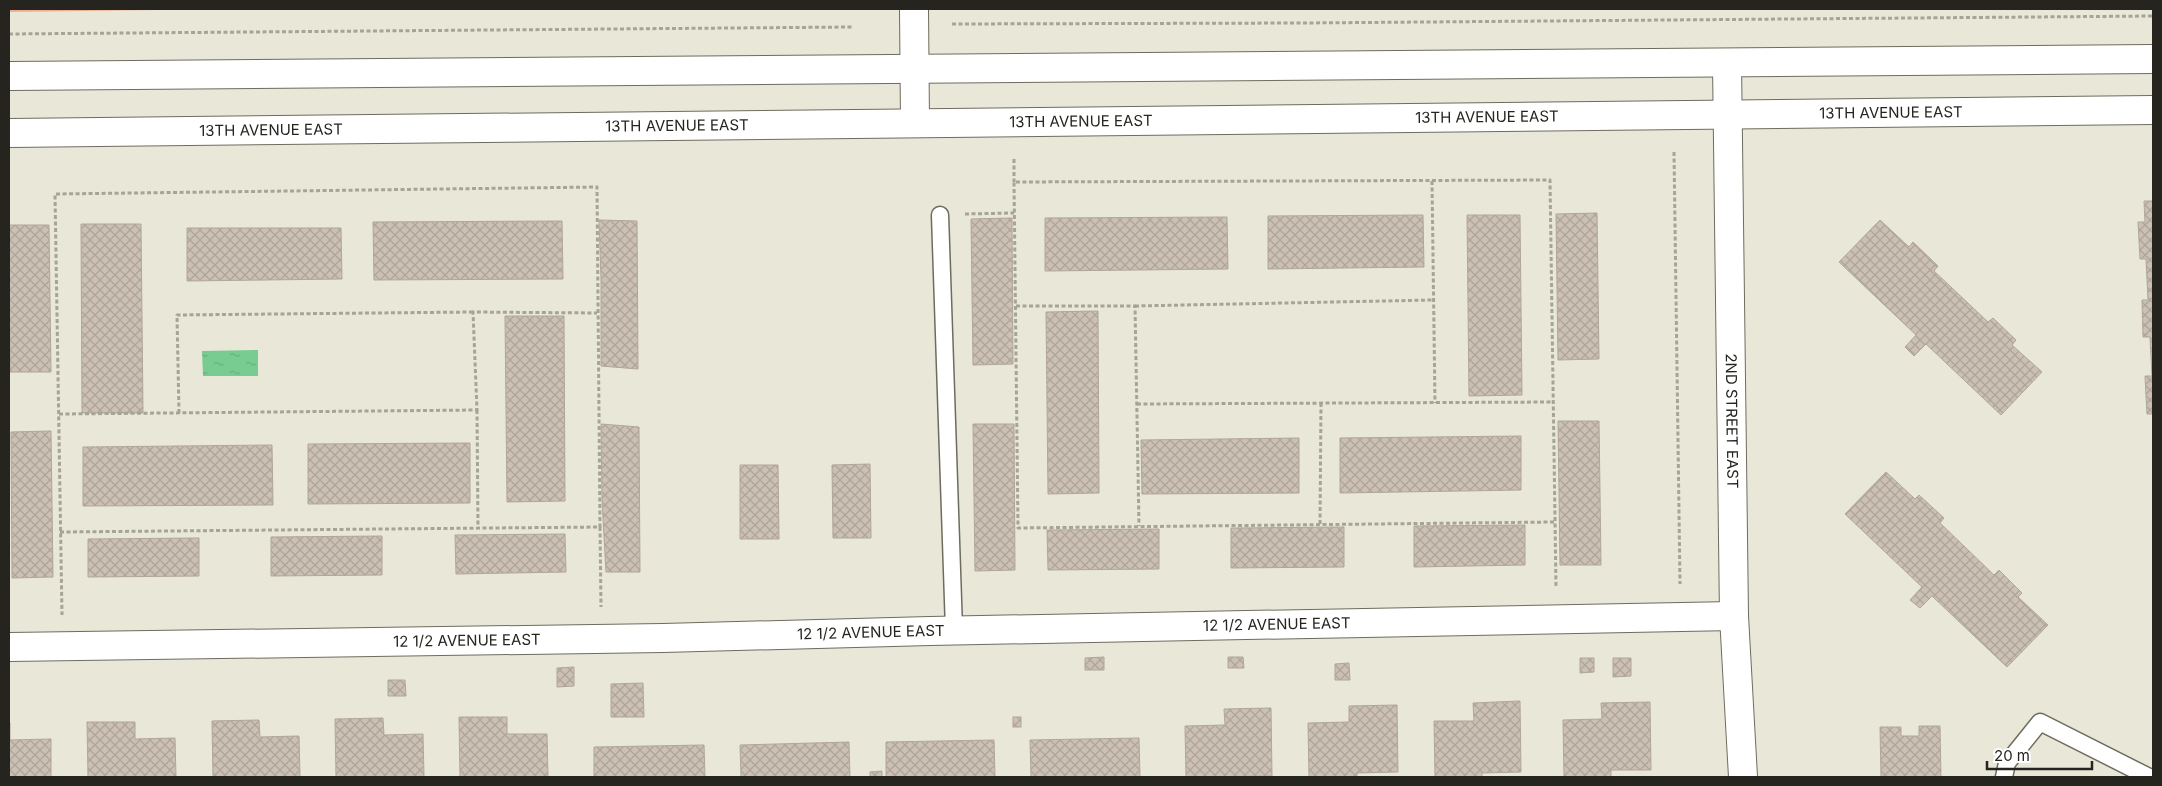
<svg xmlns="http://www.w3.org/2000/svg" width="2162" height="786" font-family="Inter,sans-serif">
  <defs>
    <pattern id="grass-tufts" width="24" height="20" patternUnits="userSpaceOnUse" patternTransform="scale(1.25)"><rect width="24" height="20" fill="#eeae8d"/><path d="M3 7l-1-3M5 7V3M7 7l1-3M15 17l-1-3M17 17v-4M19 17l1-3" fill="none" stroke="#c18d73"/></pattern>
    <pattern id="water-ripples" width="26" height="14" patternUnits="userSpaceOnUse" patternTransform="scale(1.25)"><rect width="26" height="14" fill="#78cb91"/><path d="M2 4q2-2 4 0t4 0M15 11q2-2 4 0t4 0" fill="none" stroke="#68ae7d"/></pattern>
    <pattern id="building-cross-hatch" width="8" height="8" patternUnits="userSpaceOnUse" patternTransform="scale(1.25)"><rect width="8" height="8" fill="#cbc0b3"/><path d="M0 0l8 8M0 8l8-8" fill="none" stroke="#aea59a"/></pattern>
  </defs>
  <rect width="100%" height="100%" fill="#e9e7d7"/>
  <polygon fill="url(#grass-tufts)" points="9,9 231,9 9,12"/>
  <polygon fill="url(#water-ripples)" points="258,350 258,376 203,376 202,351"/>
  <g fill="url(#building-cross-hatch)" stroke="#b0a699">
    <polygon points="2144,201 2153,201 2153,414 2147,414 2145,376 2152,376 2150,337 2143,337 2142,300 2148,300 2146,259 2140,259 2138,222 2145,222"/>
    <polygon points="1597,213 1599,359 1558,360 1556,214"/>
    <polygon points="1423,215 1424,267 1268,269 1268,216"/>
    <polygon points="1467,215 1520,215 1522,395 1469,396"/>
    <polygon points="1227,217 1228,269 1045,271 1045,218"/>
    <polygon points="1012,218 1013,364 973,365 971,219"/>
    <polygon points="599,220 637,221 638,369 601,366 601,280"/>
    <polygon points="1880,220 1909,247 1913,242 1938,266 1934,271 1988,322 1993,318 2016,340 2012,345 2042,372 2001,415 1926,344 1914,356 1905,347 1916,335 1839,262"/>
    <polygon points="562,221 563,279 374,280 373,222"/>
    <polygon points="81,224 141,224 143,413 82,413"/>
    <polygon points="9,225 49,225 51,372 10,372"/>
    <polygon points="187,228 341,228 342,279 187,281"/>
    <polygon points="1098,311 1099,493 1048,494 1046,312"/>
    <polygon points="505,316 564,316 565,501 507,502"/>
    <polygon points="1558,421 1599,421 1601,565 1560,565"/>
    <polygon points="601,424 639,427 640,572 606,572 602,500"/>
    <polygon points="973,424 1014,424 1015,570 975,571"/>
    <polygon points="51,431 53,577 12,578 11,432"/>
    <polygon points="1521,436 1521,490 1340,493 1340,438"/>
    <polygon points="1299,438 1299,493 1142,494 1141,440"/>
    <polygon points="470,443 470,503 308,504 308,444"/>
    <polygon points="272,445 273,505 83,506 83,447"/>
    <polygon points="870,464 871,538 833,538 832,465"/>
    <polygon points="740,465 778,465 779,539 740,539"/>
    <polygon points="1886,472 1915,499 1919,495 1944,518 1940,523 1994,575 1999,570 2022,593 2018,597 2048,625 2007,667 1932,596 1920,608 1910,600 1922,587 1845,514"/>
    <polygon points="1525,525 1525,565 1414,567 1414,526"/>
    <polygon points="1344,527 1344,567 1231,568 1231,528"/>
    <polygon points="1159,529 1159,569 1048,570 1047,530"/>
    <polygon points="565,534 566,572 456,574 455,535"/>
    <polygon points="382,536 382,575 271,576 271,537"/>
    <polygon points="199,538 199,576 88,577 88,539"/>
    <polygon points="1104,657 1104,670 1085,670 1085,658"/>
    <polygon points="1228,657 1243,657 1244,668 1228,668"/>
    <polygon points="1580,658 1594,658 1594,672 1580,673"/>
    <polygon points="1613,658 1631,658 1631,676 1613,677"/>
    <polygon points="1349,663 1350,680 1335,680 1335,664"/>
    <polygon points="574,667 574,686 557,687 557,668"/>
    <polygon points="388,680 405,680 406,696 388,696"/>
    <polygon points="643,683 644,717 611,717 611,684"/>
    <polygon points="1520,701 1521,772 1482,773 1482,777 1435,777 1434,721 1474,721 1473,703"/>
    <polygon points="1650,702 1651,770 1611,770 1611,777 1564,777 1563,720 1602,719 1601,703"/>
    <polygon points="1397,705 1398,772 1357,773 1357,777 1309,777 1308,723 1349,722 1349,706"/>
    <polygon points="1271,708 1272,776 1186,777 1185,726 1225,725 1224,709"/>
    <polygon points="459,717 507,717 507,734 547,734 548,777 460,777"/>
    <rect x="1013" y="717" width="8" height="10"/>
    <polygon points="383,718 384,735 423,734 424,777 336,777 335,719"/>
    <polygon points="259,720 260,737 299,736 300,777 213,777 212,721"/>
    <polygon points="87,722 135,722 135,739 175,738 176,777 88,777"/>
    <polygon points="9,723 10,723 10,740 51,739 51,777 9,777"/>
    <polygon points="1919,726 1940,726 1941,777 1881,777 1880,727 1901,727 1901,736 1919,736"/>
    <polygon points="1139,738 1140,777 1031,777 1030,740"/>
    <polygon points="994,740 995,777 886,777 886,742"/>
    <polygon points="849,742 850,777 741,777 740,745"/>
    <polygon points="704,745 705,777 594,777 594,747"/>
    <polygon points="882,771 882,777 870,777 870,772"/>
  </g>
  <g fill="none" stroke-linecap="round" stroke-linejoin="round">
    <g stroke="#6e6c5e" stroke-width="19">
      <g id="lane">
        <polyline points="940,215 954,630"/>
        <polyline points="2004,777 2007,763 2040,722 2149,777"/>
      </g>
    </g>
    <g stroke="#6e6c5e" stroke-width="30">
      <g id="street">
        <polyline points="914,9 915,123"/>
        <path id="s1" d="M1727,63L1734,616L1743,777"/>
        <path id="s2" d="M9,647L663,638L930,631L1734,616"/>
      </g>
    </g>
    <g stroke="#6e6c5e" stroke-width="30">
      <g id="secondary">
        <polyline points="9,76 2153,59"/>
        <path id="s3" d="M9,133L2153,110"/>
      </g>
    </g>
    <g stroke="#a6a498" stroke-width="3" stroke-dasharray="4 2.5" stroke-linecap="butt">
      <polyline points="952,24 1304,23 2153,16"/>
      <polyline points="9,34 852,27"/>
      <polyline points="1674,152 1680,584"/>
      <polyline points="1014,159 1014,182"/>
      <polyline points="1432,181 1435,403"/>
      <polyline points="965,214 1014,213"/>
      <polyline points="1016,306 1135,306 1139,526"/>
      <polyline points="1135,306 1433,300"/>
      <polyline points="1137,404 1553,402"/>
      <polyline points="477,410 478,528"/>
      <polyline points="179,413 177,315 473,312"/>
      <polyline points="59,414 477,410 473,312 597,313"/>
      <polyline points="1554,522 1018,528 1014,182 1550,180 1556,587"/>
      <polyline points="1320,524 1321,403"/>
      <polyline points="600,527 601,607"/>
      <polyline points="60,532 600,527 597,187 55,194 62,615"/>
    </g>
    <use href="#lane" stroke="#fff" stroke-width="16"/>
    <use href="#street" stroke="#fff" stroke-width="28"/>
    <use href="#secondary" stroke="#fff" stroke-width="28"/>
  </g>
  <g text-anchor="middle" stroke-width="4.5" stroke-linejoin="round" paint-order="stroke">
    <g font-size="15" fill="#25241f" stroke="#fff">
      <text dy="5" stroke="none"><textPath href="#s3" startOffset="1882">13TH AVENUE EAST</textPath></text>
      <text dy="5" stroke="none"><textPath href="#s3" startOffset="1478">13TH AVENUE EAST</textPath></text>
      <text dy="5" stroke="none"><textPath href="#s3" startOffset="1072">13TH AVENUE EAST</textPath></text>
      <text dy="5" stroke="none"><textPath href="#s3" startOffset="668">13TH AVENUE EAST</textPath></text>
      <text dy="5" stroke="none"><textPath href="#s3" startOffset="262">13TH AVENUE EAST</textPath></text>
      <text dy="5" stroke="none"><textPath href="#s1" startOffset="358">2ND STREET EAST</textPath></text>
      <text dy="5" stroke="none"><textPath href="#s2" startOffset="1268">12 1/2 AVENUE EAST</textPath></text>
      <text dy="5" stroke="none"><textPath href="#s2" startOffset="862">12 1/2 AVENUE EAST</textPath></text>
      <text dy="5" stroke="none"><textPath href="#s2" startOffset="458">12 1/2 AVENUE EAST</textPath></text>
    </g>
  </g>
  <rect width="2162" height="786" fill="none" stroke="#25241f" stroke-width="20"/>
  <path d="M1987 761v8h105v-8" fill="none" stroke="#25241f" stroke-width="2.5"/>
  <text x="1994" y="761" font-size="15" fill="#25241f" stroke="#ffffff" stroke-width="4" paint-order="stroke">20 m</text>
</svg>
